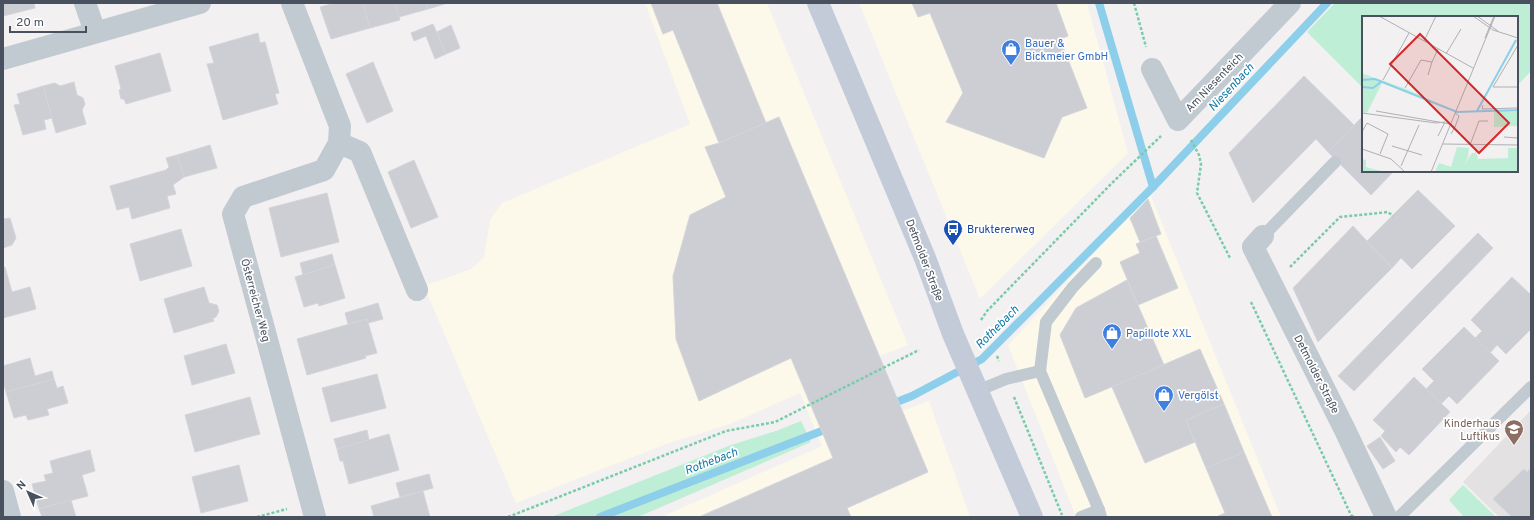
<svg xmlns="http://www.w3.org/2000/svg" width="1534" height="520" font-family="Overpass,sans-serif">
  <rect width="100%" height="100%" fill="#f2f0f0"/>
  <g fill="#fcf8ea">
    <polygon points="645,3 767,3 908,345 878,357 900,412 929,401 970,517 661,517 822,446 800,393 730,424 669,443 516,503 424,286 471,269 484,257 490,220 502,203 690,124"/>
    <polygon points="859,3 1087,3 1128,153 980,299"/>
    <polygon points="1150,194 1281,517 1076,517 1008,345"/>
  </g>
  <polygon fill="#e3e1e2" points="1531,410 1531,517 1499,517 1463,482"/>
  <g fill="#bfeed6">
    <polygon points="1335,3 1531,3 1531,71 1517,86 1517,17 1363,17 1363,88 1307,32"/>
    <polygon points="801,421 811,442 638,517 551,517 731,445 776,431"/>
    <polygon points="1463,485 1496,517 1464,517 1449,500"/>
  </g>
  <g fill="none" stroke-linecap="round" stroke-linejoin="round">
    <g stroke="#8dcfeb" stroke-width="8">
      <polyline points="1099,3 1153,187"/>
      <polyline points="889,405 912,396 982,359 1153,187 1327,3"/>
      <polyline points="600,517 832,427"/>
    </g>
  </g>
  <g fill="#cdced4" stroke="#d4d5db">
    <polygon points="3,3 34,3 35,8 3,16"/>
    <polygon points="335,3 363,3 370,28 331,39 320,7"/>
    <polygon points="363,3 395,3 400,20 370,28"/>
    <polygon points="395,3 426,3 428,9 399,17"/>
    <polygon points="426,3 448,3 428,9"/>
    <polygon points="651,3 717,3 766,123 719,143 673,30 663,34"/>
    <polygon points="912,3 1056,3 1068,36 1060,39 1087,108 1062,117 1044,158 946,122 963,93 930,13 918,17"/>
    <polygon points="433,24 446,54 435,59 426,36 414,41 411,33"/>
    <polygon points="451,25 460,48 446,54 437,32"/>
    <polygon points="258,33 260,43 265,42 279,93 275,94 278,104 223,120 207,64 214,63 209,47"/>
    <polygon points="160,53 171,91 126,104 124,99 121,99 119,90 121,89 115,66"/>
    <polygon points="373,62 393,111 367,123 346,74"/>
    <polygon points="1304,76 1354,125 1328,152 1316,139 1253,203 1229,153"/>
    <polygon points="74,82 77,95 83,98 85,104 82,110 86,124 56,133 43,86 55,83 60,86"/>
    <polygon points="43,86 52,118 44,120 46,129 23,135 14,105 20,104 17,94"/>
    <polygon points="779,117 928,472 847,508 851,517 699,517 833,458 791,358 699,401 676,339 673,276 690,215 726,197 705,147 719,143"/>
    <polygon points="1361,118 1363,120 1363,171 1394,171 1371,195 1328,152"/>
    <polygon points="210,145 217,168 184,177 177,155"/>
    <polygon points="177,155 184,177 173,185 176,194 167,196 170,208 132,219 129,207 117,210 110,186 166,170 169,167 166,158"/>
    <polygon points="414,160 438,217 411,228 388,172"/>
    <polygon points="1418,190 1455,226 1412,269 1401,258 1392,268 1367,241"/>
    <polygon points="327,193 339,242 281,257 269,208"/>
    <polygon points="1148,199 1161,234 1140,242 1130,218"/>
    <polygon points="10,218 16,238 12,245 3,248 3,219"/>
    <polygon points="1353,226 1392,268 1318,342 1293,288"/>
    <polygon points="181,229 192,266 140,281 130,244"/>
    <polygon points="1478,233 1493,248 1354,391 1338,376"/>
    <polygon points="1156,236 1178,288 1138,305 1120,262 1140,253 1136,244"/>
    <polygon points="332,254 335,265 303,275 300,263"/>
    <polygon points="335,265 345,298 319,306 318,303 304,307 295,277"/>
    <polygon points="5,267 12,292 30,287 36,309 3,318 3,268"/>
    <polygon points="1512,277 1531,295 1531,329 1506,354 1497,345 1490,353 1475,338 1482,331 1471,320"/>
    <polygon points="1127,280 1164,365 1085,398 1060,335 1076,308"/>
    <polygon points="204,287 209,303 217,305 219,311 216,317 213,318 214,321 174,333 164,299"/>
    <polygon points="378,303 383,319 368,323 367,319 348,324 345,313"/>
    <polygon points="367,319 377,353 365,356 366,358 307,375 297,339"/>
    <polygon points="1464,327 1499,361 1457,404 1449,396 1441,404 1426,389 1434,381 1422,369"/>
    <polygon points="226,344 235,373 192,385 184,356"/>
    <polygon points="1200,349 1224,404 1186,420 1195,442 1145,463 1112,387"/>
    <polygon points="30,358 35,376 52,371 54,379 6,392 3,381 3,366"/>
    <polygon points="377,374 386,408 331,422 322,388"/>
    <polygon points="1414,377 1450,412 1409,455 1400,447 1396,452 1381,436 1385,431 1373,420"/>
    <polygon points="54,379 57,388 63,386 68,403 47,409 49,415 28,420 26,415 14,418 6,392"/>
    <polygon points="250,397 260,434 195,452 185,415"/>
    <polygon points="1224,404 1244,452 1206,468 1186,420"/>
    <polygon points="367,430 369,440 337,449 334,439"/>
    <polygon points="389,434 399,470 349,484 343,461 340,461 337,449"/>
    <polygon points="1380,437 1395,461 1383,469 1367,446"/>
    <polygon points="90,450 95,471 82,475 88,496 39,509 32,484 46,481 44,475 53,473 50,461"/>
    <polygon points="1244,452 1272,517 1216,517 1225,513 1206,468"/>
    <polygon points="239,465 248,501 201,513 192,477"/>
    <polygon points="1531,468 1531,517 1512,517 1493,499 1524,469 1527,472"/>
    <polygon points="429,474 433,488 400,497 396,483"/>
    <polygon points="423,491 430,517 374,517 371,506"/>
    <polygon points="71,500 76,517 42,517 39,509"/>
  </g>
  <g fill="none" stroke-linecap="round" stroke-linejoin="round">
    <g stroke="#78ccaa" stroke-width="2.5" stroke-dasharray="3 2" stroke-linecap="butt">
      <polyline points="1134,3 1146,47"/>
      <polyline points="1191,140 1199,155 1201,164 1197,193 1230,258"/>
      <polyline points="1290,267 1340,217 1388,212 1393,216"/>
      <polyline points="1251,302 1351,515 1354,517"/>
      <polyline points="981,320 987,311 1112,183 1161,136"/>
      <polyline points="997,356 999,361"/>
      <polyline points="1014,397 1062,515"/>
      <polyline points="257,517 287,509"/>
      <polyline points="508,517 726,431 775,422 919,350"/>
    </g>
    <g stroke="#c1c9d1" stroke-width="12">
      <polyline points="1263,236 1335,162"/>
      <polyline points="1040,371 1046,322 1073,287 1096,263"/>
      <polyline points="977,391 1006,379 1040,371 1099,510"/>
      <polyline points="1081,517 1099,510 1101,517"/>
      <polyline points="1399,517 1531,387"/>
    </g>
    <g stroke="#c1c9d1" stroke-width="22">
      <polyline points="85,3 95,32"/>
      <polyline points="292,3 340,126 339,143 324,170 243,197 233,214 315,517"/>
      <polyline points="3,59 200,3"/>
      <polyline points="1152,69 1178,120 1290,3"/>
      <polyline points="339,143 360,152 417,290"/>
      <polyline points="1263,236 1253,247 1345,430 1386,517"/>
      <polyline points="3,491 10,517"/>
    </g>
    <polyline stroke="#c3cbd8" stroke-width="22" points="818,3 925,258 953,334 1032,517"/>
  </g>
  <defs>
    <g id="shop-pin" transform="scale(1)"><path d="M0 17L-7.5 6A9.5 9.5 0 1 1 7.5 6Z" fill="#3f7fe0" stroke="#fff"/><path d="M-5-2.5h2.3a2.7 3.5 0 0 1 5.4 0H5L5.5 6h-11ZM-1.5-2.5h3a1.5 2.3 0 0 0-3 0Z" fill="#fff"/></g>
    <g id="bus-pin" transform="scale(1)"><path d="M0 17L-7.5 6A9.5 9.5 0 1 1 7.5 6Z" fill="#1a4fb4" stroke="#fff"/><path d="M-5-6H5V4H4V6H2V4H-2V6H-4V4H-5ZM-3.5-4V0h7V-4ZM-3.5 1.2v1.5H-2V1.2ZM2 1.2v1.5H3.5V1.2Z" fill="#fff"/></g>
    <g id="school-pin" transform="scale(1)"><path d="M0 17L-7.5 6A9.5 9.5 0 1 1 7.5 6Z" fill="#8d6e63" stroke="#fff"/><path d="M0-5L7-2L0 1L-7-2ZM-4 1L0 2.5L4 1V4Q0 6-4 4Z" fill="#fff"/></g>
  </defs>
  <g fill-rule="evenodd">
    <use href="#shop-pin" x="1011" y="49"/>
    <use href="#bus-pin" x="953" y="229"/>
    <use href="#shop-pin" x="1112" y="333"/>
    <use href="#shop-pin" x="1164" y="395"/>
    <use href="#school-pin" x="1514" y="429"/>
  </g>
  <g text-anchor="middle" stroke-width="3.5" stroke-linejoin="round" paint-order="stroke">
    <g font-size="11" fill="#366cbe" stroke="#fff" text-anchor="start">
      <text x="1025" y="47">Bauer &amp;<tspan x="1025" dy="13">Bickmeier GmbH</tspan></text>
      <text x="1126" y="337">Papillote XXL</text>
      <text x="1178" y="399">Vergölst</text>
    </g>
    <g font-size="11" fill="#48515d" stroke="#fff">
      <text transform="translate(1214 82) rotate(-46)" y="4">Am Niesenteich</text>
      <text transform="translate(925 260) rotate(69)" y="4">Detmolder Straße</text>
      <text transform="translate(256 300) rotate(75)" y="4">Österreicher Weg</text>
      <text transform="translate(1317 374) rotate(63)" y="4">Detmolder Straße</text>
    </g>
    <g font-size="11" fill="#164399" stroke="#fff" text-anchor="start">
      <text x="967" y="233">Bruktererweg</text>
    </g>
    <g font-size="11" fill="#785e54" stroke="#fff" text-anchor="end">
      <text x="1500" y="427">Kinderhaus<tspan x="1500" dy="13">Luftikus</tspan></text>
    </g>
    <g font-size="12" font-style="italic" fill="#0f7ba9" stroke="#fff">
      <text transform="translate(1231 87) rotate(-47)" y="4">Niesenbach</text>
      <text transform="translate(997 327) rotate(-45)" y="4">Rothebach</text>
      <text transform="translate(711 461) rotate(-21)" y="4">Rothebach</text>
    </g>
  </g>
  <g transform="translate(1362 16)">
    <rect width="156" height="156" fill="#f2f0f0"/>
    <path d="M2,58L47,74L80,90L20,67L5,97L0,96V59ZM132,95H156V110L132,111ZM95,131L107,132L106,141L102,149L110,137H113V131L116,143L146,142V132H156V156H73L77,147L89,151ZM0,143L4,144V151L23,156H0Z" fill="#bfeed6"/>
    <path fill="none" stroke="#8dcfeb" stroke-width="2" d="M0,64L13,63L95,96L156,94M0,71L11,72L19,66M115,95L154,24"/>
    <path fill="none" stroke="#aeb0b5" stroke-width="1" d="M17,0L111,52M111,0L131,14L156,22M115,0L136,15M123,22L132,0M62,25L74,0M156,29L131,71H156M84,38L99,13M66,59L70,46M21,64L47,17M43,72L59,44L70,46L76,33M121,89L120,93L156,92M14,95L88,108M0,97L74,107L83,106M88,109L93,111L89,118M93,111L97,100L93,97M0,116L5,107L26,118L18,138M76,120L83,106M142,121L156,122M81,128L156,129M108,129L117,105H126M30,130L60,139M0,133L29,143L43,156M39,150L57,109M69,156L133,0"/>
    <path fill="#d62828" fill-opacity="0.15" stroke="#d62828" stroke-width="2" d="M58,18L147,107L117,137L28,48Z"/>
    <rect width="156" height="156" fill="none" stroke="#48515d" stroke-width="2"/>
  </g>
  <rect width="1534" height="520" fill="none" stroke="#48515d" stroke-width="8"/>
  <g transform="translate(28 492) rotate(315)" stroke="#ffffff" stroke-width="3" paint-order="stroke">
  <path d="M0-3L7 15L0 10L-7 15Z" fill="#48515d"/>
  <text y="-6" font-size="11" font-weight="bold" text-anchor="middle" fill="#48515d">N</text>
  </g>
  <path d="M10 26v6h76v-6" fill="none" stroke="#48515d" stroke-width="2"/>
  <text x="16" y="26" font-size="12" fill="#48515d" stroke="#ffffff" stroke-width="3" paint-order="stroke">20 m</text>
</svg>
